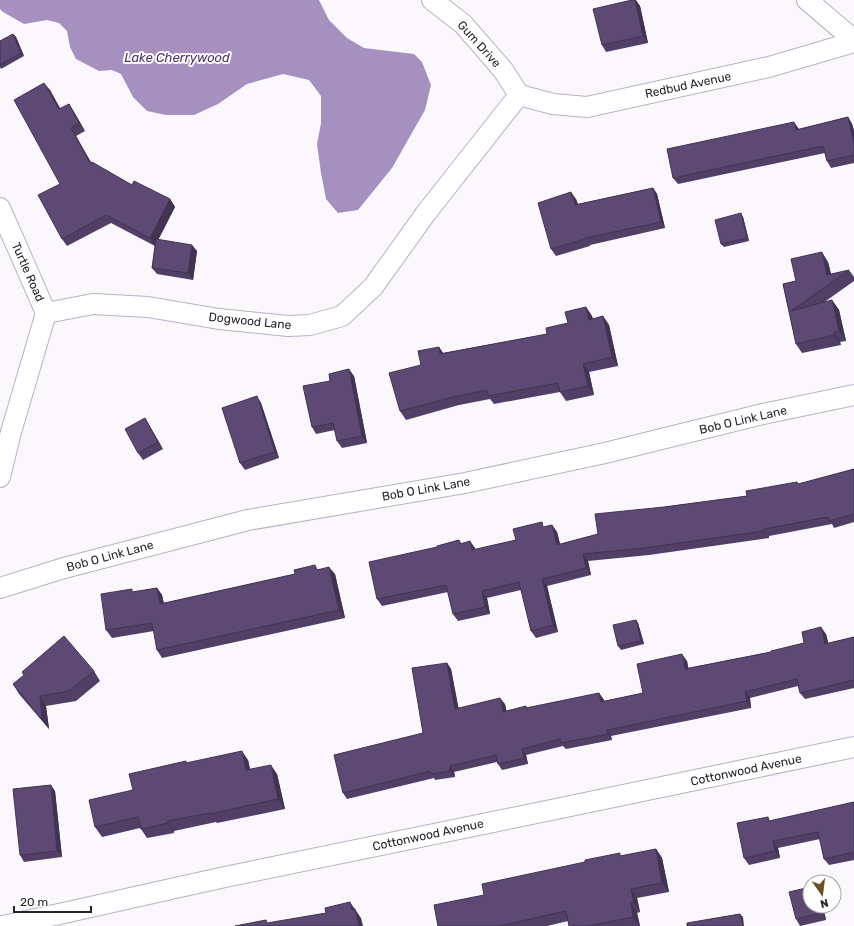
<svg xmlns="http://www.w3.org/2000/svg" width="854" height="926" font-family="Rubik,sans-serif">
  <rect width="100%" height="100%" fill="#faf7fd"/>
  <polygon fill="#a690c0" points="0,0 319,0 329,20 347,38 364,48 414,54 422,62 431,85 425,110 392,168 358,210 338,213 326,199 321,173 317,144 321,123 321,96 309,80 283,74 247,84 218,104 194,115 166,115 147,111 133,97 121,74 112,70 99,71 76,59 70,47 67,31 59,23 47,20 24,24 3,12 0,9"/>
  <g fill="none" stroke-linecap="round" stroke-linejoin="round">
    <g stroke="#bcafcb" stroke-width="22">
      <g id="street">
        <polyline points="432,0 463,24 503,70 519,95"/>
        <polyline points="807,0 854,40"/>
        <polyline points="519,95 553,104 587,107 769,67 854,42"/>
        <polyline points="0,208 46,313"/>
        <polyline points="0,477 11,432 46,313 93,304 148,307 219,319 288,326 310,325 342,316 373,287 426,213 519,95"/>
        <polyline points="0,588 64,568 248,520 465,483 605,453 763,414 854,395"/>
        <path d="M3,926C77,911 151,893 225,877C434,833 645,792 854,747"/>
      </g>
    </g>
    <use href="#street" stroke="#fff" stroke-width="20"/>
  </g>
  <g fill="#513f65">
    <polygon points="632,0 636,0 640,6 648,43 606,52 602,45"/>
    <polygon points="13,34 16,37 24,56 1,69 0,67 0,41"/>
    <polygon points="50,90 60,109 69,104 74,112 85,131 76,136 91,163 132,185 170,199 175,207 158,240 197,251 193,280 157,274 152,268 155,246 111,223 67,246 62,239 60,184"/>
    <polygon points="848,117 852,124 854,131 854,163 831,168 827,161 825,153 678,184 673,178 799,129"/>
    <polygon points="653,188 657,194 665,228 590,245 590,246 556,256 551,249 576,199 578,204"/>
    <polygon points="743,217 749,241 724,247 721,244"/>
    <polygon points="828,262 831,274 849,270 854,277 854,281 823,303 832,300 839,310 846,341 840,342 841,345 802,353 796,344 783,284 796,281"/>
    <polygon points="586,307 592,316 593,319 603,316 609,325 618,366 589,372 594,395 566,401 560,392 494,404 490,399 459,405 406,420 400,411 421,365 439,347 443,353 547,334 568,323"/>
    <polygon points="354,376 367,443 342,448 337,441 335,430 316,434 312,427"/>
    <polygon points="261,403 279,458 245,470 240,463"/>
    <polygon points="145,418 149,425 163,449 143,460 138,453"/>
    <polygon points="854,469 854,522 834,528 832,524 769,536 769,538 649,555 588,561 591,575 547,586 558,632 536,638 531,631 521,590 487,598 490,614 458,621 453,614 448,592 382,606 377,599 437,547 459,540 461,543 475,548 475,550 516,540 545,527 552,525 557,532 560,544 598,534 664,507 747,496 799,484"/>
    <polygon points="319,569 335,574 345,618 162,658 157,650 154,631 112,638 106,630 134,592 157,588 162,595 164,603"/>
    <polygon points="636,620 638,623 644,644 621,650 618,646"/>
    <polygon points="826,634 828,643 854,637 854,688 805,699 800,693 798,686 750,698 751,708 611,736 612,740 566,749 563,746 526,755 528,764 502,770 498,764 497,762 454,772 455,777 435,780 434,778 347,799 343,793 423,733 447,663 451,669 458,708 505,704 506,711 526,706 527,708 599,693 604,700 604,701 643,693 687,661 688,668 771,652 804,643"/>
    <polygon points="94,671 100,681 76,701 46,706 49,729 19,694 13,684"/>
    <polygon points="248,760 250,769 277,774 285,809 217,823 216,822 174,831 174,833 147,838 141,829 140,828 102,837 95,827 133,790 187,763"/>
    <polygon points="55,791 62,857 24,862 20,855"/>
    <polygon points="854,802 854,860 829,865 824,859 820,839 778,848 780,858 749,865 744,858 771,821"/>
    <polygon points="656,849 662,858 669,892 637,898 640,912 637,913 640,926 569,926 568,921 547,926 438,926 622,856"/>
    <polygon points="823,906 826,920 800,926 796,919"/>
  </g>
  <g fill="#423352">
    <polygon points="635,0 640,6 648,43 643,36"/>
    <polygon points="13,34 16,37 24,56 21,53"/>
    <polygon points="44,83 50,90 65,117 59,109"/>
    <polygon points="69,104 74,112 85,131 79,123"/>
    <polygon points="848,117 852,124 854,131 854,144"/>
    <polygon points="794,122 799,129 801,136 796,130"/>
    <polygon points="71,128 76,136 96,171 90,163"/>
    <polygon points="653,188 657,194 665,228 661,222"/>
    <polygon points="571,192 576,199 580,212 575,205"/>
    <polygon points="170,199 175,207 155,246 150,238"/>
    <polygon points="741,213 743,217 749,241 747,238"/>
    <polygon points="192,245 197,251 193,280 188,273"/>
    <polygon points="822,252 828,262 833,282 827,275"/>
    <polygon points="832,300 839,310 846,341 839,331"/>
    <polygon points="586,307 592,316 595,329 589,320"/>
    <polygon points="603,316 609,325 618,366 612,357"/>
    <polygon points="834,332 840,342 841,345 834,335"/>
    <polygon points="439,347 445,356 440,354"/>
    <polygon points="583,364 589,372 594,395 588,386"/>
    <polygon points="349,369 354,376 367,443 362,436"/>
    <polygon points="257,396 261,403 279,458 275,452"/>
    <polygon points="145,418 149,425 163,449 158,442"/>
    <polygon points="552,525 557,532 562,552 557,545"/>
    <polygon points="470,541 475,548 477,557 472,550"/>
    <polygon points="583,554 588,561 591,575 586,568"/>
    <polygon points="329,567 335,574 345,618 339,610"/>
    <polygon points="542,579 547,586 558,632 553,625"/>
    <polygon points="157,588 162,595 165,612 160,604"/>
    <polygon points="482,591 487,598 490,614 485,607"/>
    <polygon points="636,620 638,623 644,644 641,641"/>
    <polygon points="821,627 826,634 830,650 825,644"/>
    <polygon points="682,654 687,661 690,675 685,669"/>
    <polygon points="447,663 451,669 460,715 455,709"/>
    <polygon points="745,692 750,698 751,708 747,701"/>
    <polygon points="599,693 604,700 606,708 601,702"/>
    <polygon points="40,696 46,706 49,729 42,720"/>
    <polygon points="500,698 505,704 508,718 503,712"/>
    <polygon points="607,730 611,736 612,740 608,734"/>
    <polygon points="522,749 526,755 528,764 524,758"/>
    <polygon points="242,751 248,760 252,779 246,770"/>
    <polygon points="271,765 277,774 285,809 278,799"/>
    <polygon points="450,766 454,772 455,777 450,771"/>
    <polygon points="51,785 55,791 62,857 57,851"/>
    <polygon points="167,821 174,831 174,833 168,823"/>
    <polygon points="773,841 778,848 780,858 775,851"/>
    <polygon points="656,849 662,858 669,892 662,883"/>
    <polygon points="631,889 637,898 640,912 634,903"/>
    <polygon points="350,902 361,918 363,926 359,926 352,910"/>
    <polygon points="631,903 637,913 640,926 633,917"/>
    <polygon points="820,906 823,906 826,920 822,913"/>
    <polygon points="740,914 743,917 744,926 743,926"/>
  </g>
  <g fill="#5e4975" stroke="#423352">
    <polygon points="632,0 635,0 643,36 602,45 593,9"/>
    <polygon points="13,34 21,53 0,65 0,41"/>
    <polygon points="44,83 59,109 69,104 79,123 71,128 90,163 92,162 132,185 134,181 170,199 150,238 106,215 62,239 38,195 60,184 14,100"/>
    <polygon points="848,117 854,144 854,155 827,161 823,146 673,178 667,149 794,122 796,130"/>
    <polygon points="653,188 661,222 585,238 585,239 551,249 538,203 571,192 575,205"/>
    <polygon points="741,213 747,238 721,244 715,220"/>
    <polygon points="156,239 192,245 188,273 152,268"/>
    <polygon points="822,252 827,275 849,270 791,311 832,300 839,331 834,332 834,335 796,344 783,284 796,281 791,259"/>
    <polygon points="586,307 589,320 603,316 612,357 583,364 588,386 560,392 558,383 488,396 487,390 453,397 400,411 389,373 421,365 418,351 439,347 440,354 547,334 546,328 568,323 565,312"/>
    <polygon points="349,369 362,436 337,441 333,423 312,427 303,386 330,381 329,374"/>
    <polygon points="257,396 275,452 240,463 222,408"/>
    <polygon points="145,418 158,442 138,453 125,429"/>
    <polygon points="854,469 854,514 829,521 828,517 764,529 764,531 644,548 583,554 586,568 542,579 553,625 531,631 519,582 482,591 485,607 453,614 446,585 377,599 369,562 437,547 437,546 459,540 460,544 470,541 472,550 516,540 513,529 542,522 543,527 552,525 557,545 598,534 595,514 664,507 747,496 746,491 797,482 798,484"/>
    <polygon points="315,565 317,570 329,567 339,610 157,650 152,623 106,630 101,594 132,589 132,592 157,588 160,604 295,574 294,570"/>
    <polygon points="636,620 641,641 618,646 613,625"/>
    <polygon points="821,627 825,644 854,637 854,680 800,693 797,679 745,692 747,701 607,730 608,734 561,743 560,739 522,749 524,758 498,764 496,755 450,766 450,771 431,774 430,771 343,793 334,755 423,733 412,668 447,663 455,709 500,698 503,712 526,706 526,708 599,693 601,702 643,693 637,664 682,654 685,669 771,652 771,651 804,643 802,632"/>
    <polygon points="64,636 94,671 69,691 40,696 42,720 13,684 24,675 22,672"/>
    <polygon points="242,751 246,770 271,765 278,799 210,814 210,813 167,821 168,823 141,829 138,817 95,827 89,800 133,790 129,774 186,761 186,763"/>
    <polygon points="51,785 57,851 20,855 13,789"/>
    <polygon points="854,802 854,852 824,859 818,832 773,841 775,851 744,858 737,823 768,817 769,821"/>
    <polygon points="656,849 662,883 631,889 634,903 631,903 633,917 588,926 569,926 566,911 499,926 438,926 434,905 484,895 482,884 585,862 585,860 620,853 620,856"/>
    <polygon points="810,887 810,906 820,906 822,913 796,919 789,892"/>
    <polygon points="350,902 352,910 355,909 359,926 235,926 266,920 267,923 326,913 325,908"/>
    <polygon points="740,914 743,926 687,926 687,923"/>
  </g>
  <g text-anchor="middle" stroke-width="4" stroke-linejoin="round" paint-order="stroke">
    <g font-size="12" fill="#27222d" stroke="#fff">
      <text transform="translate(479 44) rotate(48)" y="4">Gum Drive</text>
      <text transform="translate(688 85) rotate(-12)" y="4">Redbud Avenue</text>
      <text transform="translate(28 272) rotate(66)" y="4">Turtle Road</text>
      <text transform="translate(250 321) rotate(6)" y="4">Dogwood Lane</text>
      <text transform="translate(743 420) rotate(-13)" y="4">Bob O Link Lane</text>
      <text transform="translate(426 489) rotate(-10)" y="4">Bob O Link Lane</text>
      <text transform="translate(110 556) rotate(-15)" y="4">Bob O Link Lane</text>
      <text transform="translate(746 770) rotate(-12)" y="4">Cottonwood Avenue</text>
      <text transform="translate(428 835) rotate(-12)" y="4">Cottonwood Avenue</text>
    </g>
    <g font-size="13" font-style="italic" fill="#4f306c" stroke="#fff">
      <text x="177" y="62">Lake Cherrywood</text>
    </g>
  </g>
  <g transform="translate(822 894) rotate(166)"><circle r="19" fill="#ffffff" stroke="#a9a7ab"/>
  <path d="M0-3L7 15L0 10L-7 15Z" fill="#6e5024"/>
  <text y="-6" font-size="11" font-weight="bold" text-anchor="middle" fill="#27222d">N</text>
  </g>
  <path d="M14 906v6h77v-6" fill="none" stroke="#27222d" stroke-width="2"/>
  <text x="20" y="906" font-size="12" fill="#27222d" stroke="#ffffff" stroke-width="3" paint-order="stroke">20 m</text>
</svg>
